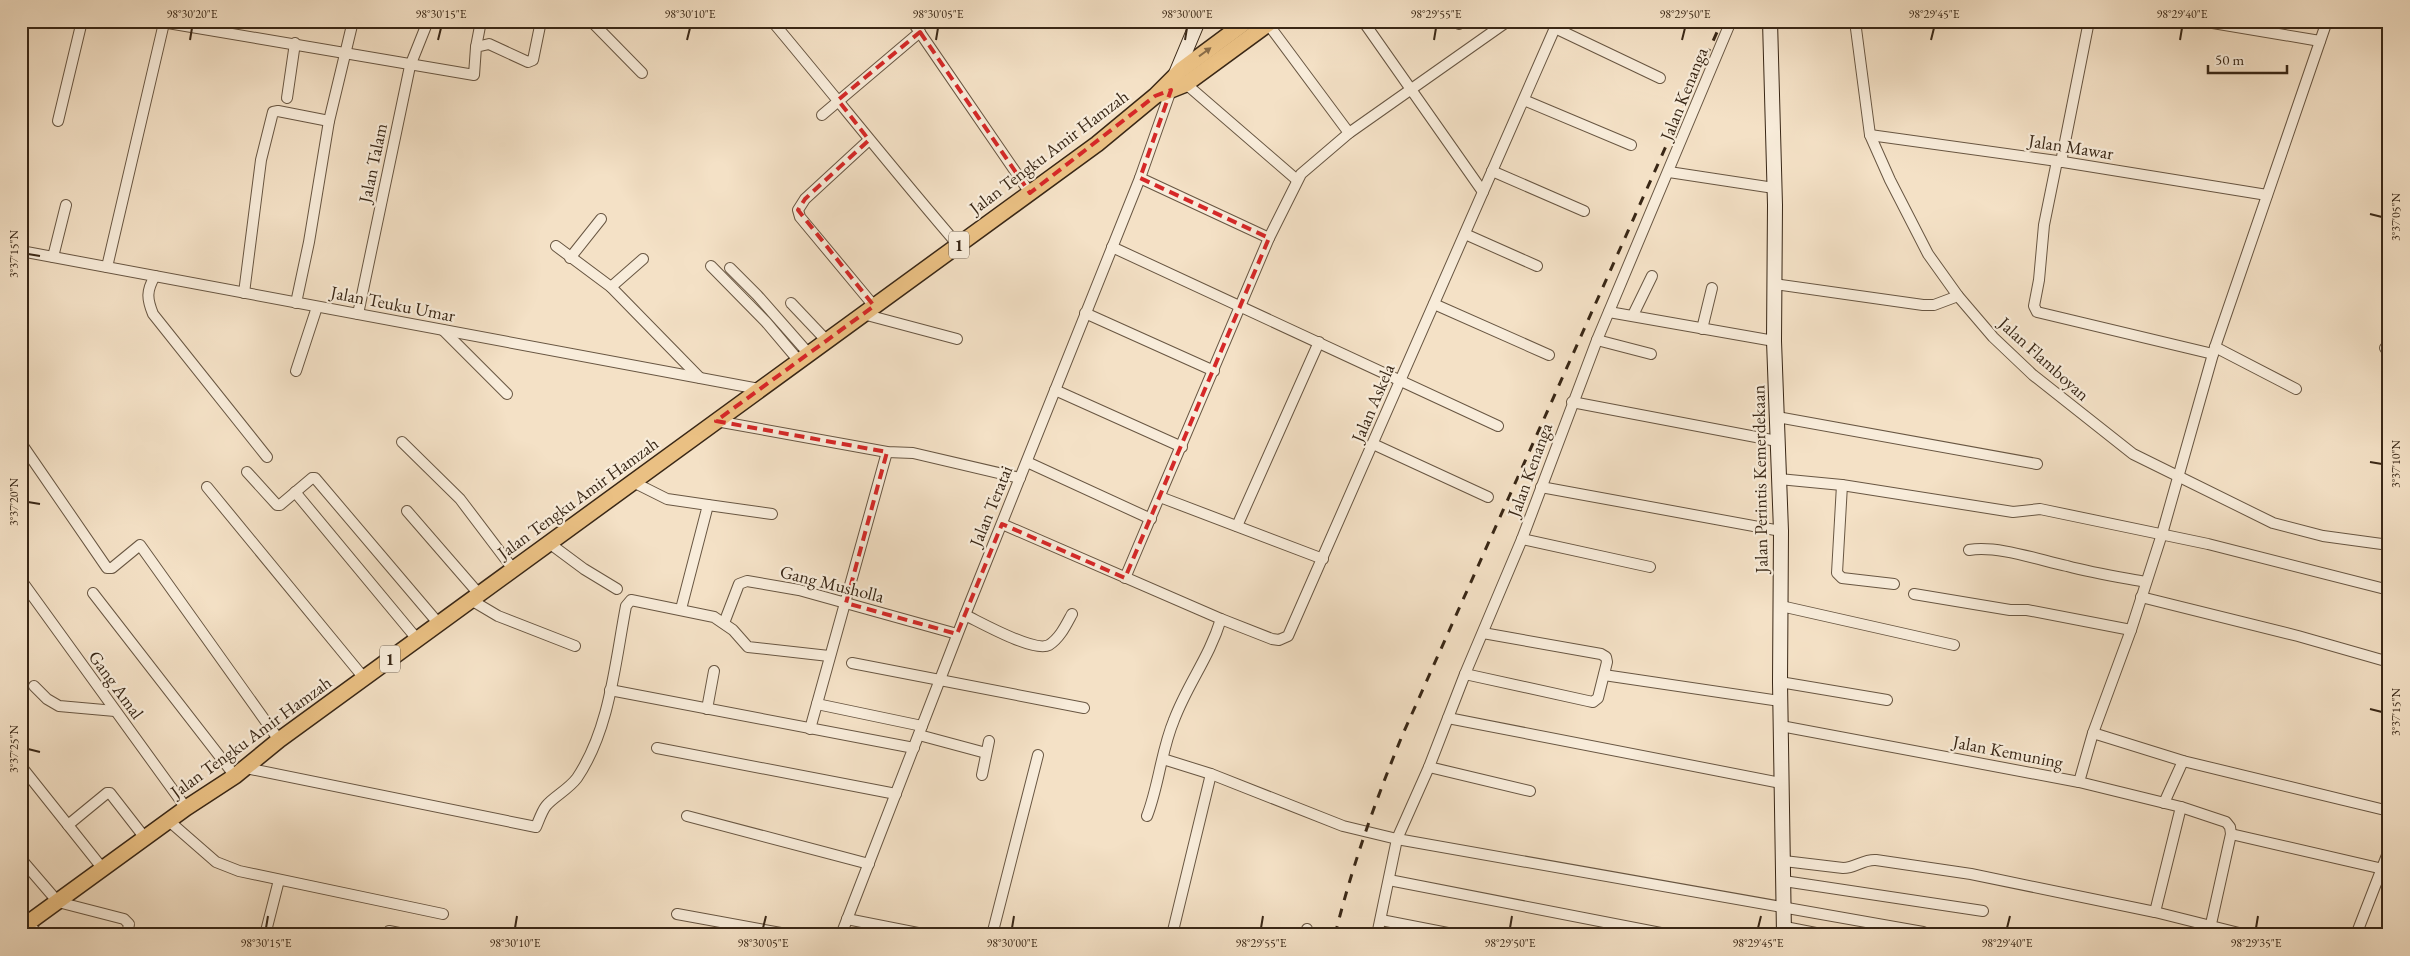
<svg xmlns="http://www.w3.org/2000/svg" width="2410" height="956" font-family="'EB Garamond',serif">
  <rect width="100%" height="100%" fill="#f4e1c6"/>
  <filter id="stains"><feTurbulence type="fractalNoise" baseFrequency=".004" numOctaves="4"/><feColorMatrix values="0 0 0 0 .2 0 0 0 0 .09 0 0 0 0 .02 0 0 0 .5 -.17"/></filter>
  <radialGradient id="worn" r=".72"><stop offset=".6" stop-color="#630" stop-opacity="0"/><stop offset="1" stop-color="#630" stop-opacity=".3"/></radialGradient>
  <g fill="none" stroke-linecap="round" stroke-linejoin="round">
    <g stroke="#685642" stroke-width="12">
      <g id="street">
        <polyline points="156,21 474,75 476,47 489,44 528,62 533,60 541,21"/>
        <polyline points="591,21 642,73"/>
        <polyline points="661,21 663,23"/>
        <path d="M772,21C835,96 895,172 958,245"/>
        <polyline points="912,21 1030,193"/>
        <polyline points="1363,21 1483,192"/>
        <polyline points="1456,21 1459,24"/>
        <polyline points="1855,21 1870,135 1890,180 1928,254 1958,296 1993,337 2033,375 2133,454 2273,523 2323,536 2389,545"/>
        <polyline points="2201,21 2320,41"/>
        <polyline points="1268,24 1349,133"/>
        <polyline points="1555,28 1660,78"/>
        <polyline points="476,47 481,21"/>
        <polyline points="1186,84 1297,180"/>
        <polyline points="287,98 295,43"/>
        <polyline points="1524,100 1631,145"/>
        <polyline points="822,115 920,32"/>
        <polyline points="58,121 82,21"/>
        <polyline points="1870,135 2057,161 2267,195"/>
        <polyline points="869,140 805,199 798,210 800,217 874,306"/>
        <polyline points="2057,161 2044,225 2039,280 2034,306 2037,312 2213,354"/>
        <polyline points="2061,162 2089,21"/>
        <polyline points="1492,171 1584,211"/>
        <polyline points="1669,172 1774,188"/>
        <polyline points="1140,178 1269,238"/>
        <polyline points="1465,234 1537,266"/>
        <polyline points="556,246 611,287 700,378"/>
        <polyline points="1112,247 1498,426"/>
        <polyline points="21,251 759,389"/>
        <polyline points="53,257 66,205"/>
        <polyline points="570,258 601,219"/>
        <polyline points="711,266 766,322 799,361"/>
        <polyline points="107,267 164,23"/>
        <polyline points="730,268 757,295 809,354"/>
        <path d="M155,276C146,291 147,299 153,314L267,457"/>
        <polyline points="1774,284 1923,305 1934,305 1958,296"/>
        <polyline points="611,287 643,259"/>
        <polyline points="244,293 261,160 273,112 278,111 329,121"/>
        <polyline points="296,303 309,242 329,121 353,21"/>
        <polyline points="791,303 827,341"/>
        <polyline points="1434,304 1549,355"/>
        <polyline points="1609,312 1774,341"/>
        <polyline points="1085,313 1214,371"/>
        <polyline points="358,314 410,66 428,21"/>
        <polyline points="863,314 957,339"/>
        <polyline points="1633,315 1652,276"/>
        <polyline points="1702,329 1712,288"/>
        <polyline points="443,330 507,394"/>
        <polyline points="1597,340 1651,354"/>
        <polyline points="2215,347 2296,389"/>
        <polyline points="2385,348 2389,348"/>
        <polyline points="296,371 317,307"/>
        <polyline points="1055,390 1182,447"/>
        <polyline points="1572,402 1777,441"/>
        <polyline points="1777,417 2037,464"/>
        <polyline points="716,421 887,452 913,453 1020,478"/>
        <polyline points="402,442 460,499 513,569"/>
        <polyline points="21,443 107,568 112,568 140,545 279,740"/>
        <polyline points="1373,444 1488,497"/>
        <polyline points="1027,462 1151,519"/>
        <polyline points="247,472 277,505 280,505 312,478 315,478 439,624"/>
        <polyline points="1779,479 1842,485 2013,512 2040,509 2208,544 2389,590"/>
        <polyline points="633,482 667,499 708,505 681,609"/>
        <polyline points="1842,485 1837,573 1842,578 1894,584"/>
        <polyline points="207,487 364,678"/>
        <polyline points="1541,487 1781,531"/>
        <polyline points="295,492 417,639"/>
        <polyline points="1160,497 1323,559"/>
        <polyline points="708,505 772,514"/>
        <polyline points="407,511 479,594"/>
        <polyline points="1002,524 1221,619 1272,639 1279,640 1288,636 1558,21"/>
        <polyline points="1237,526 1319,342"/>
        <polyline points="1522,539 1650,567"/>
        <polyline points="549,543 584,569 617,589"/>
        <path d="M1969,550C1997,545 2039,560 2067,566C2093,573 2119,577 2146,582"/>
        <polyline points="1125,578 1269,238 1301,174 1349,133 1508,21"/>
        <polyline points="21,580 186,808"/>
        <polyline points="93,593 235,776"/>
        <polyline points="1914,594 2010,610 2027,610 2131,630"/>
        <polyline points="2141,597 2298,636 2389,662"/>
        <polyline points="471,600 498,616 575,646"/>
        <polyline points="1781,606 1954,645"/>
        <path d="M965,615C980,622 1034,653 1049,645C1060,638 1066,625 1072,614"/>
        <polyline points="724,623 739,584 747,581 799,590 957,634"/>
        <polyline points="852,663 1084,708"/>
        <polyline points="1465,674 1588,701 1593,702 1598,698 1607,662 1606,657 1601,654 1483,633"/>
        <polyline points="1604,675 1780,701"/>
        <polyline points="1780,682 1887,700"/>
        <polyline points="34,686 47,699 59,706 115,711"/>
        <polyline points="610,690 914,748"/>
        <polyline points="817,704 922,726"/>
        <polyline points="707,709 714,671"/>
        <polyline points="1448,718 1781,783"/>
        <polyline points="1781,726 2079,782 2181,807 2226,822 2230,827 2231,834 2211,924"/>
        <polyline points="810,729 887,452"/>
        <polyline points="2093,733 2183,761 2389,811"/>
        <polyline points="919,735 986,753"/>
        <polyline points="657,748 896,794"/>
        <polyline points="1163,759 1211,774 1343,826 1397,839 1923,932"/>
        <polyline points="21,766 103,869"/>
        <polyline points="1429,767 1530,791"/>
        <path d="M246,768L536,827C539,820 542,811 546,806C553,797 568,790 577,778C610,729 615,663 626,606L631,600L714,617L733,630L748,647L829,656"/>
        <polyline points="982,775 989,741"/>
        <polyline points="2079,782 2093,733 2131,630 2162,534 2215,347 2327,21"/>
        <polyline points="2164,803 2183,761"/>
        <polyline points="687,816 869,864"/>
        <path d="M1147,816C1159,785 1161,751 1174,720C1188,683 1209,658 1221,619"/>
        <polyline points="169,821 216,862 239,871 443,914"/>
        <polyline points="68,825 107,793 110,793 145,838"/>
        <polyline points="2231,834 2383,869"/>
        <polyline points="21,859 58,902 124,919 129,924 127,935"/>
        <path d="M1784,861L1843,868C1856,868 1863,859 1876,860L1971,874L2155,912L2247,935"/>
        <polyline points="1389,880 1671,935"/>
        <polyline points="1784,881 1983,911"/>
        <polyline points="2155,912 2181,807"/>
        <polyline points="677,914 792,935"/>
        <polyline points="847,919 928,935"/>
        <polyline points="1381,920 1458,935"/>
        <polyline points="27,924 40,935"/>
        <polyline points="1785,927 1826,935"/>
        <polyline points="389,931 409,935"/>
        <polyline points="265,935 279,880"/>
        <polyline points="508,935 508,934"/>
        <polyline points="841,935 965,615 1140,178 1171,90"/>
        <polyline points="992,935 1038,755"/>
        <polyline points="1172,935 1211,774"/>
        <polyline points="1306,935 1307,929"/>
        <polyline points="1377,935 1397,839 1429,767 1465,674 1522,539 1597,340 1731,21"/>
        <polyline points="2356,935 2389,850"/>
      </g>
    </g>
    <g stroke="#392716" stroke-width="16">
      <g id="secondary">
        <polyline points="1770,21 1775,205 1774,341 1781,531 1780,682 1784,935"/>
        <polyline points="1175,76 1198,21"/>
      </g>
    </g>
    <g stroke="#392716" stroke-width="18">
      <g id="primary">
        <polyline points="1161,94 1186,84 1272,21"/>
        <polyline points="21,928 186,808 235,776 279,740 1097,144 1155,96 1181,70 1247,21"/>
      </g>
    </g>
    <use href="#street" stroke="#f8ecda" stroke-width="10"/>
    <use href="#secondary" stroke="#f8ecda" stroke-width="14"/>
    <use href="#primary" stroke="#eac083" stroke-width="15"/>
    <path stroke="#392716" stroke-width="3" stroke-dasharray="9 9" stroke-linecap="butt" d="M1335,935C1352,866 1375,802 1402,736L1722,21"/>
  </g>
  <defs><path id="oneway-solid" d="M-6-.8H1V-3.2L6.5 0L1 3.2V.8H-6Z" transform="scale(1.25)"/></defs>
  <use fill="#896c47" href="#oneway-solid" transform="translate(1205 52) rotate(-36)"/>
  <path fill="none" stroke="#d62828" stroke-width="4" stroke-dasharray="10 6" stroke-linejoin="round" d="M920,32L1030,193L1155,96L1171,90L1140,178L1269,238L1125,578L1002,524L957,634L846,603L887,452L716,421L874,306L798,210L805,199L869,140L838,100Z"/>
  <path fill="none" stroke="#392716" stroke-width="2" d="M190,40L192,28M438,40L441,28M687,40L690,28M936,40L938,28M1185,40L1187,28M1434,40L1436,28M1682,40L1685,28M1931,40L1934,28M2180,40L2182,28M2370,214L2382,217M28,254L40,256M2370,462L2382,464M28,502L40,504M2370,709L2382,712M28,749L40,752M266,928L268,916M515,928L517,916M763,928L766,916M1012,928L1014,916M1261,928L1263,916M1510,928L1512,916M1758,928L1761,916M2007,928L2010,916M2256,928L2258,916"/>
  <g text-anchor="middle" stroke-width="4.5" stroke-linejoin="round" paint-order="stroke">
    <g fill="#f8ecda" stroke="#726251" stroke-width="1">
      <rect x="949" y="231.5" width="20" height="27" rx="4"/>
      <rect x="380" y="645.5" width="20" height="27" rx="4"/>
    </g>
    <g font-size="16" font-weight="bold" fill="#392716">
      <text x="959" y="251">1</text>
      <text x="390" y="665">1</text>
    </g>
    <g font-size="18" fill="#392716" stroke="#f8ecda">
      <text transform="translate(1684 94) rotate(-68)" y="6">Jalan Kenanga</text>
      <text transform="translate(2071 147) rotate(9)" y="6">Jalan Mawar</text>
      <text transform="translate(1049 152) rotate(-37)" y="6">Jalan Tengku Amir Hamzah</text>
      <text transform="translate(373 163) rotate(-78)" y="6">Jalan Talam</text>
      <text transform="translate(393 304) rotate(11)" y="6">Jalan Teuku Umar</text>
      <text transform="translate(2044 359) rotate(42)" y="6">Jalan Flamboyan</text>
      <text transform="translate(1373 403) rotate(-67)" y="6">Jalan Askela</text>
      <text transform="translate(1530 470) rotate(-70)" y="6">Jalan Kenanga</text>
      <text transform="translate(1760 479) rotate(-91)" y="6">Jalan Perintis Kemerdekaan</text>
      <text transform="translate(578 498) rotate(-36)" y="6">Jalan Tengku Amir Hamzah</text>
      <text transform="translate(991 506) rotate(-68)" y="6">Jalan Teratai</text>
      <text transform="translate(832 584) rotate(14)" y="6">Gang Musholla</text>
      <text transform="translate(116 685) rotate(54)" y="6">Gang Amal</text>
      <text transform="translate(251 737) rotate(-36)" y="6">Jalan Tengku Amir Hamzah</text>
      <text transform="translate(2008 752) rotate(11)" y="6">Jalan Kemuning</text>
    </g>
  </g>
  <rect width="2410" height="956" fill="none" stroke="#f4e1c6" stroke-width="55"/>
  <path d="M2208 65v8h79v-8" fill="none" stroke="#392716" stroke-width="2.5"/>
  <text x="2215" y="65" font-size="15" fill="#392716" stroke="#f8ecda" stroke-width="4" paint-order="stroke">50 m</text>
  <rect x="28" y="28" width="2354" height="900" fill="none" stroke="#392716" stroke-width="2"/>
  <g font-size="12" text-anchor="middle" fill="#392716">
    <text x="192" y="18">98°30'20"E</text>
    <text x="441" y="18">98°30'15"E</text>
    <text x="690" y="18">98°30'10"E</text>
    <text x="938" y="18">98°30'05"E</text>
    <text x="1187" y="18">98°30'00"E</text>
    <text x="1436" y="18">98°29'55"E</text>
    <text x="1685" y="18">98°29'50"E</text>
    <text x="1934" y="18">98°29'45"E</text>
    <text x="2182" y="18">98°29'40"E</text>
    <text transform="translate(2396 217) rotate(-90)" y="4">3°37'05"N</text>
    <text transform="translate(14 254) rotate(-90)" y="4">3°37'15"N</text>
    <text transform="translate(2396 464) rotate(-90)" y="4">3°37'10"N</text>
    <text transform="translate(14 502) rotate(-90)" y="4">3°37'20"N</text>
    <text transform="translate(2396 712) rotate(-90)" y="4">3°37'15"N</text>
    <text transform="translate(14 749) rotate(-90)" y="4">3°37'25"N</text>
    <text x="266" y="947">98°30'15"E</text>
    <text x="515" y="947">98°30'10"E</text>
    <text x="763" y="947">98°30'05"E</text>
    <text x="1012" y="947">98°30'00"E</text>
    <text x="1261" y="947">98°29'55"E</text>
    <text x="1510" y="947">98°29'50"E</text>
    <text x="1758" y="947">98°29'45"E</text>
    <text x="2007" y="947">98°29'40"E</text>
    <text x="2256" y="947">98°29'35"E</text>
  </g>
  <rect width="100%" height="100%" filter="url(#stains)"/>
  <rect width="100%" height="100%" fill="url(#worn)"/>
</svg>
